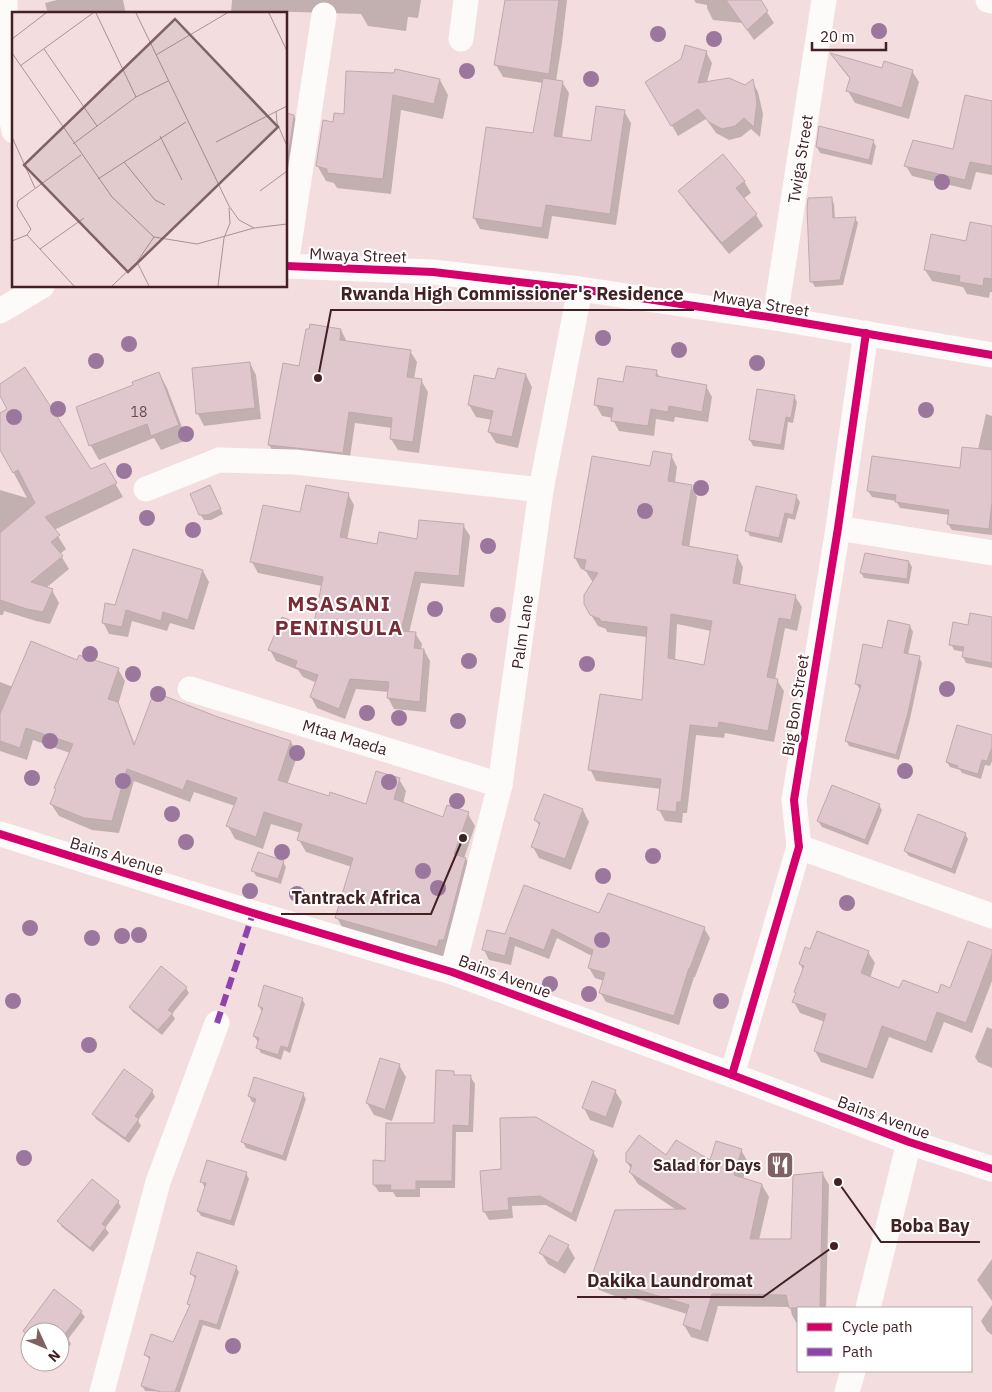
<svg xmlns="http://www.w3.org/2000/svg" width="992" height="1392" font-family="'IBM Plex Sans',sans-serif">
  <rect width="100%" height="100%" fill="#f3ddde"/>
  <g fill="#0003" fill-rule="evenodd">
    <polygon points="57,0 123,0 126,14 48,14 45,3"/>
    <polygon points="232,0 421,0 418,18 408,17 406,31 368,26 361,14 263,11 262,14 231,14"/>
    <polygon points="513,0 567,0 562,43 556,81 562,82 569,93 562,138 592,143 624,111 631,123 616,225 552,216 548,239 480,229 474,218 534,135 543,83 503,77 496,65"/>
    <polygon points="694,0 759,0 774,23 754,40 742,23 713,20 707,8 707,5 696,3"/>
    <polygon points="706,52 712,63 707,82 745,87 752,81 758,92 763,114 760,137 751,129 741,137 729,140 716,133 706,119 678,136 647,82"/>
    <polygon points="833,56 882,70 912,71 919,82 909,119 855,103 848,91 851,80 839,65"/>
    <polygon points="347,73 440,80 448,95 443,119 401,110 391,194 337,188 334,183 326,181 317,165 346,116"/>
    <polygon points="992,103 992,175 976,172 971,190 912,176 906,166 954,150"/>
    <polygon points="286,114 294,116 300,127 294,168 287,166 287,181"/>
    <polygon points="873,141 876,146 872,165 820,153 817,147"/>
    <polygon points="744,181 751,193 743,199 756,215 763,226 729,254 687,203 680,191"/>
    <polygon points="831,198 834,204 835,219 855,218 858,223 843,285 815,287 812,282"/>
    <polygon points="992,227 992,292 990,292 989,298 967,294 963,287 932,281 925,270"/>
    <polygon points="341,330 347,342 410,351 417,362 414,379 421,380 428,392 419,453 398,450 391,439 392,428 355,423 349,464 276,456 269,445 300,368"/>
    <polygon points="250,363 256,375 261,419 204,426 198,414 193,369"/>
    <polygon points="656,371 660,378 706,386 712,397 708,422 675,417 674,422 656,419 654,436 619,431 613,420 613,418 602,416 596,405 624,383"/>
    <polygon points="159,373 167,388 187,440 161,450 154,438 99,460 91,446 78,408 134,386"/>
    <polygon points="526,375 532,387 518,448 496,443 489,432 492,420 476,417 469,405 496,381"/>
    <polygon points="0,385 90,471 104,464 123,497 54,530 66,549 60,554 69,569 46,588 52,590 59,603 50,624 36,621 4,611 3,615 0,615 0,490 27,498 0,447 0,414 9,409 0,394"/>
    <polygon points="794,396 797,402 793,423 788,422 784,450 753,446 750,440"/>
    <polygon points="986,414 992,416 992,535 952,530 948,524 949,515 900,508 896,501 872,497 868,491 961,470 978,449"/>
    <path d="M671,455L677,467L675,483L691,486L697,497L689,548L737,556L743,567L740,586L795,596L802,607L797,631L785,628L775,680H777L784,691L774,742L725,733L724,738L696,735L687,813H683L682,823L665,821L659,810L661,789L596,781L590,769L643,702L647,637L607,632L606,629L598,626L591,615L594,581H592L585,570L581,569L575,558L651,467ZM677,624L711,631L705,666L675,661Z"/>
    <polygon points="213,492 223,514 211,520 204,520 200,514"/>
    <polygon points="348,494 354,505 347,540 378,545 418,540 463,525 470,536 464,587 421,583 409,633 415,633 422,644 421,650 424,650 430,661 426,712 394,709 388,698 389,692 356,689 345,719 317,708 311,697 317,683 303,677 298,670 276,661 270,650 314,630 322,586 258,573 252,562 301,514"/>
    <polygon points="796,496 800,502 795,520 788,518 782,543 750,536 747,531"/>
    <polygon points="909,562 912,567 909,584 864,578 861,573"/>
    <polygon points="203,571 209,582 194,630 170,623 167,631 132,621 128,637 109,634 103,622 116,606"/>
    <polygon points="992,618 992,668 966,663 963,657 964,652 954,650 951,644 969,626"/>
    <polygon points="910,626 913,632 908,655 919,657 922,663 910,719 899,760 849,746 846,740 861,690 856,684 883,650"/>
    <polygon points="78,661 118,669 125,681 118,705 124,716 135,745 218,718 291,742 298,754 287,785 330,798 367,806 399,779 406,791 403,804 444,818 468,814 475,826 464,858 466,859 473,871 443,959 344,930 337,918 352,867 306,852 299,840 301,833 271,824 263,849 235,839 228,826 235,806 194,792 190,802 134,781 119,833 92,830 59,816 51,804 70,753 33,740 27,760 0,751 0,682 13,687"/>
    <polygon points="992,737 992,761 990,766 985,765 981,779 962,773 960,770 950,767 947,762"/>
    <polygon points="879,805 882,810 868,845 822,827 818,821"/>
    <polygon points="583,810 589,822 571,870 539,858 533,847 540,827 536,820"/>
    <polygon points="965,834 968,839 955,874 909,856 905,851"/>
    <polygon points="283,862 286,867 281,884 256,876 253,870"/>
    <polygon points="600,915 704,928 710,938 695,977 694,977 679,1025 606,1002 600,992 604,981 595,978 589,968 592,956 557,938 549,959 515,946 511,965 489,960 484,950 505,936"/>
    <polygon points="811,950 868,952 875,963 870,978 900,990 938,995 951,989 992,951 992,981 972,1033 944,1022 932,1053 889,1037 873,1079 821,1062 815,1051 825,1022 800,1013 794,1002 797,994 795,992 803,970 800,964"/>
    <polygon points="186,988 189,993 172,1014 175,1019 162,1035 133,1012 130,1007"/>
    <polygon points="302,999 305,1004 290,1053 284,1050 281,1060 261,1053 258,1048 259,1042 258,1042 254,1036 262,1012 259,1006"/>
    <polygon points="987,1027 992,1029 992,1068 978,1062 975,1057"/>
    <polygon points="399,1065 406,1077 392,1121 374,1115 367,1103"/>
    <polygon points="453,1072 456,1076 470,1076 475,1084 473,1132 456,1132 455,1188 420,1188 420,1197 396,1197 393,1192 379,1192 374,1185 374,1161 386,1162 436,1125"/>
    <polygon points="152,1091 155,1097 138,1120 141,1126 129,1143 96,1119 93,1114"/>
    <polygon points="615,1091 622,1102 613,1128 590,1120 584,1108"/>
    <polygon points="303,1094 306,1099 286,1161 246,1148 243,1142 256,1103 252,1102 249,1096"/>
    <polygon points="741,1150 748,1162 743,1179 762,1185 769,1197 759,1240 792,1240 822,1173 829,1185 826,1308 798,1308 798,1326 792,1315 790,1307 718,1306 708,1342 691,1337 684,1325 687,1314 628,1296 626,1300 599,1290 592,1278 678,1211 638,1184 630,1172 631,1169 627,1162 667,1157 710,1162"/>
    <polygon points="593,1152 598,1160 576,1222 546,1205 512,1206 513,1218 489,1220 484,1211 502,1171"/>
    <polygon points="246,1173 249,1179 234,1226 201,1216 198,1211 205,1188 202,1182"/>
    <polygon points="118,1202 121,1207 105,1228 109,1233 93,1252 62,1227 59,1222"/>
    <polygon points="568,1246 575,1258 565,1274 548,1264 541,1253"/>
    <polygon points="992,1259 992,1301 977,1280"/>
    <polygon points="236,1267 239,1272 220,1330 203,1325 180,1392 145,1391 142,1386 150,1361 146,1355 174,1343 191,1308 188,1304 196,1280 191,1273"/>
    <polygon points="55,1291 81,1312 85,1317 68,1339 71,1344 60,1359 60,1332 30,1332 30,1339 24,1332"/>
    <polygon points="992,1305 992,1335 987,1331 981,1321"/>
  </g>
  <g fill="#dfc7cd" stroke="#c1a8ae" fill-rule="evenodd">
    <polygon points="505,0 559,0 549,74 494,65"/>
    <polygon points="726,0 761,0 768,11 747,30"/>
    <polygon points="685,45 707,51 698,83 729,78 745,85 753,79 757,102 754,127 744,118 735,126 722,129 709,122 698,109 671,126 645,82 681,59"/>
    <polygon points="830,53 882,68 884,61 913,70 902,108 846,91 850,78"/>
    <polygon points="395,69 440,79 434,104 393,95 383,179 327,173 327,169 316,166 323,120 333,122 334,113 344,114 346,71 394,73"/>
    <polygon points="543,78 563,81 554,136 591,141 596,106 625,110 610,214 546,205 542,228 473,218 486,127 533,133"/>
    <polygon points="965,95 992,101 992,166 970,162 965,180 904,166 913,140 953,149"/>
    <polygon points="286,113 294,115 288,157 286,157"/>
    <polygon points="819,126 874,140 869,160 816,147"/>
    <polygon points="723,154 745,181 736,188 757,214 722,243 678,191"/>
    <polygon points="832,197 833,218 856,217 840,280 810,282 807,208 808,198"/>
    <polygon points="970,222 992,226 992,279 984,278 983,286 959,282 960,276 924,270 931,234 966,241"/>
    <polygon points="310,324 341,329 340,340 411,350 407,377 422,379 413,442 390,439 392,418 349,412 343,453 268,445 283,363 299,366 306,329 309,329"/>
    <polygon points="250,362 255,408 196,414 192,368"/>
    <polygon points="626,366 657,370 656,376 707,385 702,412 669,406 668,412 651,409 648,426 611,421 613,408 594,405 598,378 623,382"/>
    <polygon points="25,367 91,469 105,463 117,483 45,517 60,535 51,542 63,556 31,582 53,589 43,612 27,609 0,600 0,533 35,503 18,470 13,473 0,450 0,413 7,409 0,396 0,384"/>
    <polygon points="498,368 526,374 512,437 488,432 493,411 468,405 474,375 495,379"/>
    <polygon points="159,372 179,425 151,436 147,424 89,446 76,407 133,385 132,382"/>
    <polygon points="757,389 795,395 791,418 786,417 781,445 749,440"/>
    <polygon points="962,447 992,450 992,502 989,529 947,524 949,510 895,502 896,495 867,491 872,456 960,468"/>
    <path d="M653,451L672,454L668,481L692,485L682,545L738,555L733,583L796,595L791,620L779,618L767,677L778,679L768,731L719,722L718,728L690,725L681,802H677L676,812L657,810L661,779L588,770L600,694L642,700L647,627L600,621V619L590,615L584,604V595L598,573L584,570L586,560L574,558L592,456L650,466ZM671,614L712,621L704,665L668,658Z"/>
    <polygon points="210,485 221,509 207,515 199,515 190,494"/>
    <polygon points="306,485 349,493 340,537 377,544 379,532 417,539 419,520 464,524 459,576 415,572 401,631 416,632 414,648 424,649 420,702 387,698 389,682 350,679 339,709 310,697 318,675 295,667 297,661 268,650 282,617 313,629 323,577 250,562 263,505 300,512"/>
    <polygon points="756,486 797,495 793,515 785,513 779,538 745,531"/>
    <polygon points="133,549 203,570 188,620 163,612 161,621 126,610 122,627 102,623 105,603 115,605"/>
    <polygon points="865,553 909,561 907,579 860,573"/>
    <polygon points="970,613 992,617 992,663 962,657 964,647 949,645 953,622 968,625"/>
    <polygon points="888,620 910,625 904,653 920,656 908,713 896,755 845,741 861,685 855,684 863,644 882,648"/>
    <polygon points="31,641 77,660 79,655 119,668 108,699 118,702 134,745 154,692 218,717 291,741 278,780 329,796 330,792 366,804 376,771 400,778 394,799 443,817 447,805 469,812 454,854 466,858 444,940 439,940 437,947 335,918 353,858 297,840 302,824 264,812 256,837 226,826 237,798 187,780 183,790 127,769 112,821 84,818 50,804 56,789 54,788 73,744 26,728 20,748 0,741 0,714"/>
    <polygon points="957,725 992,735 992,747 987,761 982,760 978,774 957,768 958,766 946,762"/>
    <polygon points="832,785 880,804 865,840 817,821"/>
    <polygon points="544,794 583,809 565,859 531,847 540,823 534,820"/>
    <polygon points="918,814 966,833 952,869 904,851"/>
    <polygon points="258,852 284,861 278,879 251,871"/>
    <polygon points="524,885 599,913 608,893 705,927 690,968 689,968 674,1016 599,993 605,973 588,968 593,950 552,929 544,950 510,937 505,956 482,950 487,930 505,934"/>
    <polygon points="817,931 869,951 861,973 899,988 903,980 938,993 941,984 950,988 968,941 992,950 992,954 966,1023 937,1012 926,1042 882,1026 867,1069 814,1051 826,1014 792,1002 796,993 794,992 804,966 799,964 805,947 810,949"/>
    <polygon points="161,966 187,987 168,1010 173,1013 158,1030 129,1007"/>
    <polygon points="264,985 303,998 288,1048 281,1046 278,1055 256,1048 259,1038 253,1036 263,1008 258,1006"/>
    <polygon points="380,1058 400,1064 385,1110 366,1103"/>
    <polygon points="124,1069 153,1090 135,1116 139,1119 125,1138 92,1114"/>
    <polygon points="436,1070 454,1071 454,1075 471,1075 469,1126 453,1125 452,1181 416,1181 416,1190 390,1190 391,1185 373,1185 373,1160 385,1161 386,1123 434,1123"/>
    <polygon points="254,1077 304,1093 283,1156 241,1142 256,1099 248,1096"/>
    <polygon points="592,1081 616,1090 606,1117 582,1108"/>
    <polygon points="536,1117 594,1151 572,1214 540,1196 508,1198 509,1210 483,1212 480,1171 501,1169 500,1118"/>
    <polygon points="639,1135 666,1155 676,1140 710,1160 716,1141 742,1149 734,1175 762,1184 750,1239 791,1239 793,1175 823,1172 820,1308 789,1308 786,1295 712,1294 701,1331 683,1325 689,1305 621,1285 619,1288 591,1278 615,1210 686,1209 629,1172 632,1165 626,1162 626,1153"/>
    <polygon points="207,1160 247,1172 231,1221 197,1211 206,1183 200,1182"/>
    <polygon points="92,1179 119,1201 102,1224 106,1227 90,1248 57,1221"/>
    <polygon points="549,1235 569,1245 558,1263 539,1253"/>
    <polygon points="197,1252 237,1266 217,1325 200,1320 175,1392 161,1392 141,1386 150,1357 144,1355 151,1334 173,1342 190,1305 187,1304 196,1276 190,1274"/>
    <polygon points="54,1289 82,1311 65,1334 69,1338 60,1350 60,1332 30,1332 30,1337 23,1331"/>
  </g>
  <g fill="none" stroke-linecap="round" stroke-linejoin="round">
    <g stroke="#fdfafa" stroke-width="25">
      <polyline points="5,0 6,93 14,131"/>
      <polyline points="988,0 992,1"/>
      <polyline points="461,39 466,0"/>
      <polyline points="286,265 324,15"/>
      <polyline points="286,266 433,272 580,289 775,318 992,355"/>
      <polyline points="0,311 42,286"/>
      <polyline points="775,318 824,0"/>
      <polyline points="146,489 219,460 295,462 541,490"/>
      <polyline points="838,528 992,553"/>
      <polyline points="190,689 500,785"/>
      <polyline points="0,834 253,913 452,972 732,1075 909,1142 992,1169"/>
      <polyline points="799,847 992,916"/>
      <polyline points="452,972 500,785 541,490 580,289"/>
      <polyline points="732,1075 799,847 794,800 838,528 866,333"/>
      <polyline points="868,1308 909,1142"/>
      <polyline points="102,1392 158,1182 217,1023"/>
      <polyline points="847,1392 853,1371"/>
    </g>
    <polyline stroke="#8e44ad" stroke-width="6" stroke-dasharray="12 6" stroke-linecap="butt" points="217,1023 253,913"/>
    <g stroke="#fff" stroke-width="11">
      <g id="cycleway">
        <polyline points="286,266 433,272 580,289 775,318 992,355"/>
        <polyline points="0,834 253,913 452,972 732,1075 909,1142 992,1169"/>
        <polyline points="732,1075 799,847 794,800 838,528 866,333"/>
      </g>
    </g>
    <use href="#cycleway" stroke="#d6006c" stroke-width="8"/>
  </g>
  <g fill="#9c779d">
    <circle cx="879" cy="31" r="8"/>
    <circle cx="658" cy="34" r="8"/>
    <circle cx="714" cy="39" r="8"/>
    <circle cx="467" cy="71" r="8"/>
    <circle cx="591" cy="79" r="8"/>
    <circle cx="942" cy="182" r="8"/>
    <circle cx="603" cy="338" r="8"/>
    <circle cx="129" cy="344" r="8"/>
    <circle cx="679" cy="350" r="8"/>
    <circle cx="96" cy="361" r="8"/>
    <circle cx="757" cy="363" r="8"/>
    <circle cx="58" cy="409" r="8"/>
    <circle cx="926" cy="410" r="8"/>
    <circle cx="14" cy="417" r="8"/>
    <circle cx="186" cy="434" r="8"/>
    <circle cx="124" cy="471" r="8"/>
    <circle cx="701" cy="488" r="8"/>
    <circle cx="645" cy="511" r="8"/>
    <circle cx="147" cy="518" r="8"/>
    <circle cx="193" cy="530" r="8"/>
    <circle cx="488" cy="546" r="8"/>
    <circle cx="435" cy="609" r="8"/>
    <circle cx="498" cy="615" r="8"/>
    <circle cx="90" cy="654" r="8"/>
    <circle cx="469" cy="661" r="8"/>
    <circle cx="587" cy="664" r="8"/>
    <circle cx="133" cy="674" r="8"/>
    <circle cx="947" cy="689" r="8"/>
    <circle cx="158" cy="694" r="8"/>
    <circle cx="367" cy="713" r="8"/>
    <circle cx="399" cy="718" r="8"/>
    <circle cx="458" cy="721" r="8"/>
    <circle cx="50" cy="741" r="8"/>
    <circle cx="297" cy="753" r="8"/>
    <circle cx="905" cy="771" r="8"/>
    <circle cx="32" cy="778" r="8"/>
    <circle cx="123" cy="781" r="8"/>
    <circle cx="389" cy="782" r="8"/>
    <circle cx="457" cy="801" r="8"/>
    <circle cx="172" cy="814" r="8"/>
    <circle cx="186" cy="842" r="8"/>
    <circle cx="282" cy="852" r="8"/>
    <circle cx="653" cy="856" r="8"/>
    <circle cx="423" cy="871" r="8"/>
    <circle cx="603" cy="876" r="8"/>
    <circle cx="438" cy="888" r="8"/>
    <circle cx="250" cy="891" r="8"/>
    <circle cx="297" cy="894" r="8"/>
    <circle cx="847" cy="903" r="8"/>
    <circle cx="30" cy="928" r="8"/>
    <circle cx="139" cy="935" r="8"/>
    <circle cx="122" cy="936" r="8"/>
    <circle cx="92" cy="938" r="8"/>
    <circle cx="602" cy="940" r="8"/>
    <circle cx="550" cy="984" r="8"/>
    <circle cx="589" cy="994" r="8"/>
    <circle cx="13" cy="1001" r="8"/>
    <circle cx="721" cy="1001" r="8"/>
    <circle cx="89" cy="1045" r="8"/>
    <circle cx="24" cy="1158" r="8"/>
    <circle cx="233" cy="1346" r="8"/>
  </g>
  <defs>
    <g id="restaurant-square" transform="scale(1.4375)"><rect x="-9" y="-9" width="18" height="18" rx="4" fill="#806264" stroke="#fff"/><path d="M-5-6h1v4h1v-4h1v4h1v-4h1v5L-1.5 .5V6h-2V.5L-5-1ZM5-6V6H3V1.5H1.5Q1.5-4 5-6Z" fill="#fff"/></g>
  </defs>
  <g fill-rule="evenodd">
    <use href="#restaurant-square" x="780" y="1165"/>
  </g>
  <g text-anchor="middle" stroke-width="4" stroke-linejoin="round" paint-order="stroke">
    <g font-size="14" fill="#6a4a4e">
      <text x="139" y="417">18</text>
    </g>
    <g font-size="16" fill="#422023" stroke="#fff">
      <text transform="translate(800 159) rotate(-81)" y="6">Twiga Street</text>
      <text transform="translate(358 255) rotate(2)" y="6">Mwaya Street</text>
      <text transform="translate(761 303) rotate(9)" y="6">Mwaya Street</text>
      <text transform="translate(522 632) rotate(-82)" y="6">Palm Lane</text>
      <text transform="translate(795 705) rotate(-81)" y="6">Big Bon Street</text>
      <text transform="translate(345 737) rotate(17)" y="6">Mtaa Maeda</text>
      <text transform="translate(117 856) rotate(17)" y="6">Bains Avenue</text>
      <text transform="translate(505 976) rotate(20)" y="6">Bains Avenue</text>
      <text transform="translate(884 1117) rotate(20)" y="6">Bains Avenue</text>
    </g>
    <g font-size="16" font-weight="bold" fill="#422023" stroke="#fff" text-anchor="end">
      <text x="761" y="1171">Salad for Days</text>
    </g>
    <g font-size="21" font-weight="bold" letter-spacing="1" fill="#792c36" stroke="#fff">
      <text x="339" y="611">MSASANI<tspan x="339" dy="24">PENINSULA</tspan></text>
    </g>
  </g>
  <g transform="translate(12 12)">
    <rect width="275" height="275" fill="#f3ddde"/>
    <path fill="none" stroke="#ac9193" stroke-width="1" d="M84,1L124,85M124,1L217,194L227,208L242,216M257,1L275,39M0,27L34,1M32,37L85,114M0,41L100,185L142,225L185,232L242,216L275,212M144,43L215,1M8,54L81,1M264,99L265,111L275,134M148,124L170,168M0,125L23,176M204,130L275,94M61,132L124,85L156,69M112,150L143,188L153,193M86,167L174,110M248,179L275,159M15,223L62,274M0,229L15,223L19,217L5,194L6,189L69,143M28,237L72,206M125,250L137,274M100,274L125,250L142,225M206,274L212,226L218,211L217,196"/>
    <path fill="#806264" fill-opacity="0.15" stroke="#806264" stroke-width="2.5" d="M163,7L266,115L116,260L12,153Z"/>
    <rect width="275" height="275" fill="none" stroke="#422023" stroke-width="2.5"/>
  </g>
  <path fill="none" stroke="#422023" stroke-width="2" d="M318 378L331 310H694M463 838L431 914H281M838 1182L881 1242H980M834 1246L763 1297H577"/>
  <g fill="#422023" stroke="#fff" stroke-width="2">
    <circle cx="318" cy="378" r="5"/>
    <circle cx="463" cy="838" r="5"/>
    <circle cx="838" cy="1182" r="5"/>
    <circle cx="834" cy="1246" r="5"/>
  </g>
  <g font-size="18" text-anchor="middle" font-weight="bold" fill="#422023" stroke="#fff" stroke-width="4" stroke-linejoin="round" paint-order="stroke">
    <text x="512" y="300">Rwanda High Commissioner's Residence</text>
    <text x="356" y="904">Tantrack Africa</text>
    <text x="930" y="1232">Boba Bay</text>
    <text x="670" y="1287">Dakika Laundromat</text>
  </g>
  <rect x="797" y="1307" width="175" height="65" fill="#ffffff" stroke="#b3a6a7"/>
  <rect x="807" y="1323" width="25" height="8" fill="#d6006c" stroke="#b3a6a7"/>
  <text x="842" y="1332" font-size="15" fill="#422023">Cycle path</text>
  <rect x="807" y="1348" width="25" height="8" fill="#8e44ad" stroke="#b3a6a7"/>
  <text x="842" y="1357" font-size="15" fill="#422023">Path</text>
  <g transform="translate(45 1347) rotate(134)"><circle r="24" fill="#ffffff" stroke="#b3a6a7"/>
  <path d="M0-4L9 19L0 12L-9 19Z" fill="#806264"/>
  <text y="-8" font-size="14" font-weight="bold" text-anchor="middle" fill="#422023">N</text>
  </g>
  <path d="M812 42v8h74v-8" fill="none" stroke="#422023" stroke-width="2.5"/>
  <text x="820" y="42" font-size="15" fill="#422023" stroke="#ffffff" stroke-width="4" paint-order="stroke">20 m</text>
</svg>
